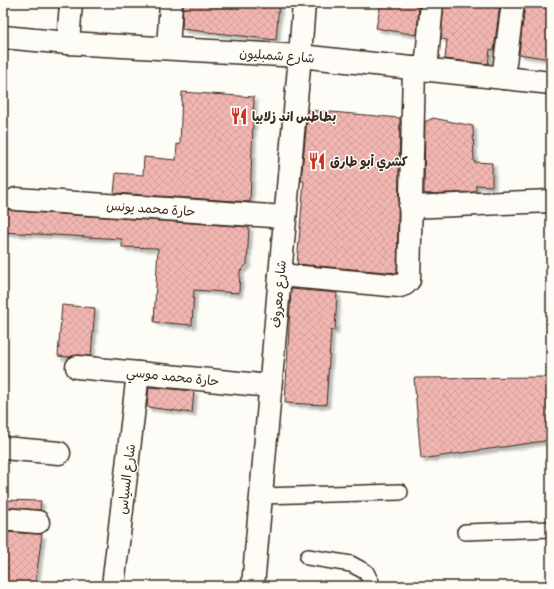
<svg xmlns="http://www.w3.org/2000/svg" width="554" height="589" font-family="Pangolin,'Playpen Sans Arabic',sans-serif">
  <defs>
    <pattern id="building-cross-hatch" width="8" height="8" patternUnits="userSpaceOnUse"><rect width="8" height="8" fill="#f2b6b2"/><path d="M0 0l8 8M0 8l8-8" fill="none" stroke="#d09d99"/></pattern>
    <filter id="shadow"><feDropShadow dx="3.5" dy="3.5" stdDeviation="1" flood-color="#0004"/></filter>
  </defs>
  <rect width="100%" height="100%" fill="#fdfcf7"/>
  <filter id="ink" filterUnits="userSpaceOnUse"><feTurbulence type="fractalNoise" baseFrequency=".025" numOctaves="2"/><feDisplacementMap in="SourceGraphic" scale="8" xChannelSelector="R" yChannelSelector="G"/><feConvolveMatrix kernelMatrix="1 2 1 2 8 2 1 2 1" color-interpolation-filters="sRGB"/></filter>
  <g filter="url(#ink)">
    <g fill="url(#building-cross-hatch)" stroke="#3b2a1e" filter="url(#shadow)">
      <polygon points="183,3 279,3 276,40 182,29"/>
      <polygon points="381,3 419,3 417,35 376,28"/>
      <polygon points="444,3 500,3 494,50 490,49 488,64 445,59 447,40 441,39"/>
      <polygon points="525,3 551,3 551,59 519,54"/>
      <polygon points="182,92 254,97 250,202 114,193 116,173 143,175 144,157 176,160 177,144 180,145"/>
      <polygon points="308,110 400,118 397,273 297,264 304,181 301,181"/>
      <polygon points="433,118 473,126 474,162 492,163 492,186 476,185 476,192 424,194 425,121 427,121"/>
      <polygon points="3,205 6,205 9,210 15,211 249,227 247,264 240,271 239,293 194,290 192,325 154,322 158,248 122,247 122,239 3,232"/>
      <polygon points="291,289 337,293 335,331 331,330 326,405 285,403"/>
      <polygon points="62,305 95,308 91,356 78,355 72,356 70,357 58,356"/>
      <polygon points="551,377 551,440 421,459 414,378"/>
      <polygon points="149,387 194,391 192,413 147,407"/>
      <polygon points="3,500 41,501 40,510 3,507"/>
      <polygon points="3,532 37,534 42,534 35,586 3,586"/>
    </g>
    <g fill="none" stroke-linecap="round" stroke-linejoin="round">
      <g stroke="#3b2a1e" stroke-width="18">
        <g id="service">
          <polyline points="261,496 400,492"/>
          <polyline points="465,532 551,529"/>
          <polyline points="308,557 351,564 366,572 373,586"/>
        </g>
      </g>
      <g stroke="#3b2a1e" stroke-width="25">
        <g id="minor">
          <polyline points="68,43 71,3"/>
          <polyline points="168,48 171,3"/>
          <polyline points="426,69 432,3"/>
          <polyline points="503,78 513,3"/>
          <polyline points="16,199 285,217"/>
          <polyline points="410,207 551,201"/>
          <polyline points="280,275 400,286 405,284 409,280 414,68"/>
          <polyline points="77,367 270,386"/>
          <polyline points="3,448 59,453"/>
          <polyline points="3,519 38,522"/>
          <polyline points="113,586 138,373"/>
          <polyline points="253,586 261,496 280,275 300,56 304,3"/>
        </g>
      </g>
      <g stroke="#3b2a1e" stroke-width="25">
        <polyline id="tertiary" points="3,37 68,43 300,56 551,83"/>
      </g>
      <use href="#service" stroke="#fdfcf7" stroke-width="15"/>
      <use href="#minor" stroke="#fdfcf7" stroke-width="22"/>
      <use href="#tertiary" stroke="#fdfcf7" stroke-width="22"/>
    </g>
  </g>
  <defs>
    <g id="restaurant-bare" transform="scale(1.38)"><path d="M-5-6h1v4h1v-4h1v4h1v-4h1v5L-1.5 .5V6h-2V.5L-5-1ZM5-6V6H3V1.5H1.5Q1.5-4 5-6Z" fill="#c8321e" stroke="#fdfcf7" stroke-width="2.5" paint-order="stroke"/></g>
  </defs>
  <g fill-rule="evenodd">
    <use href="#restaurant-bare" x="239" y="116"/>
    <use href="#restaurant-bare" x="317" y="161"/>
  </g>
  <g text-anchor="middle" stroke-width="3" stroke-linejoin="round" paint-order="stroke">
    <g font-size="13" fill="#3b2a1e" stroke="#fdfcf7">
      <text transform="translate(277 55) rotate(4)" y="5">شارع شمبليون</text>
      <text transform="translate(151 208) rotate(4)" y="5">حارة محمد يونس</text>
      <text transform="translate(278 294) rotate(-85)" y="5">شارع معروف</text>
      <text transform="translate(173 376) rotate(6)" y="5">حارة محمد موسي</text>
      <text transform="translate(126 479) rotate(-83)" y="5">شارع السياس</text>
    </g>
    <g font-size="13" font-weight="bold" fill="#3b2a1e" stroke="#fdfcf7" text-anchor="start">
      <text x="252" y="121">بطاطس اند زلابيا</text>
      <text x="330" y="166">كشري أبو طارق</text>
    </g>
  </g>
  <rect width="554" height="589" fill="none" stroke="#fdfcf7" stroke-width="16"/>
  <rect x="8" y="8" width="538" height="573" fill="none" stroke="#3b2a1e" stroke-width="1.5" filter="url(#ink)"/>
</svg>
